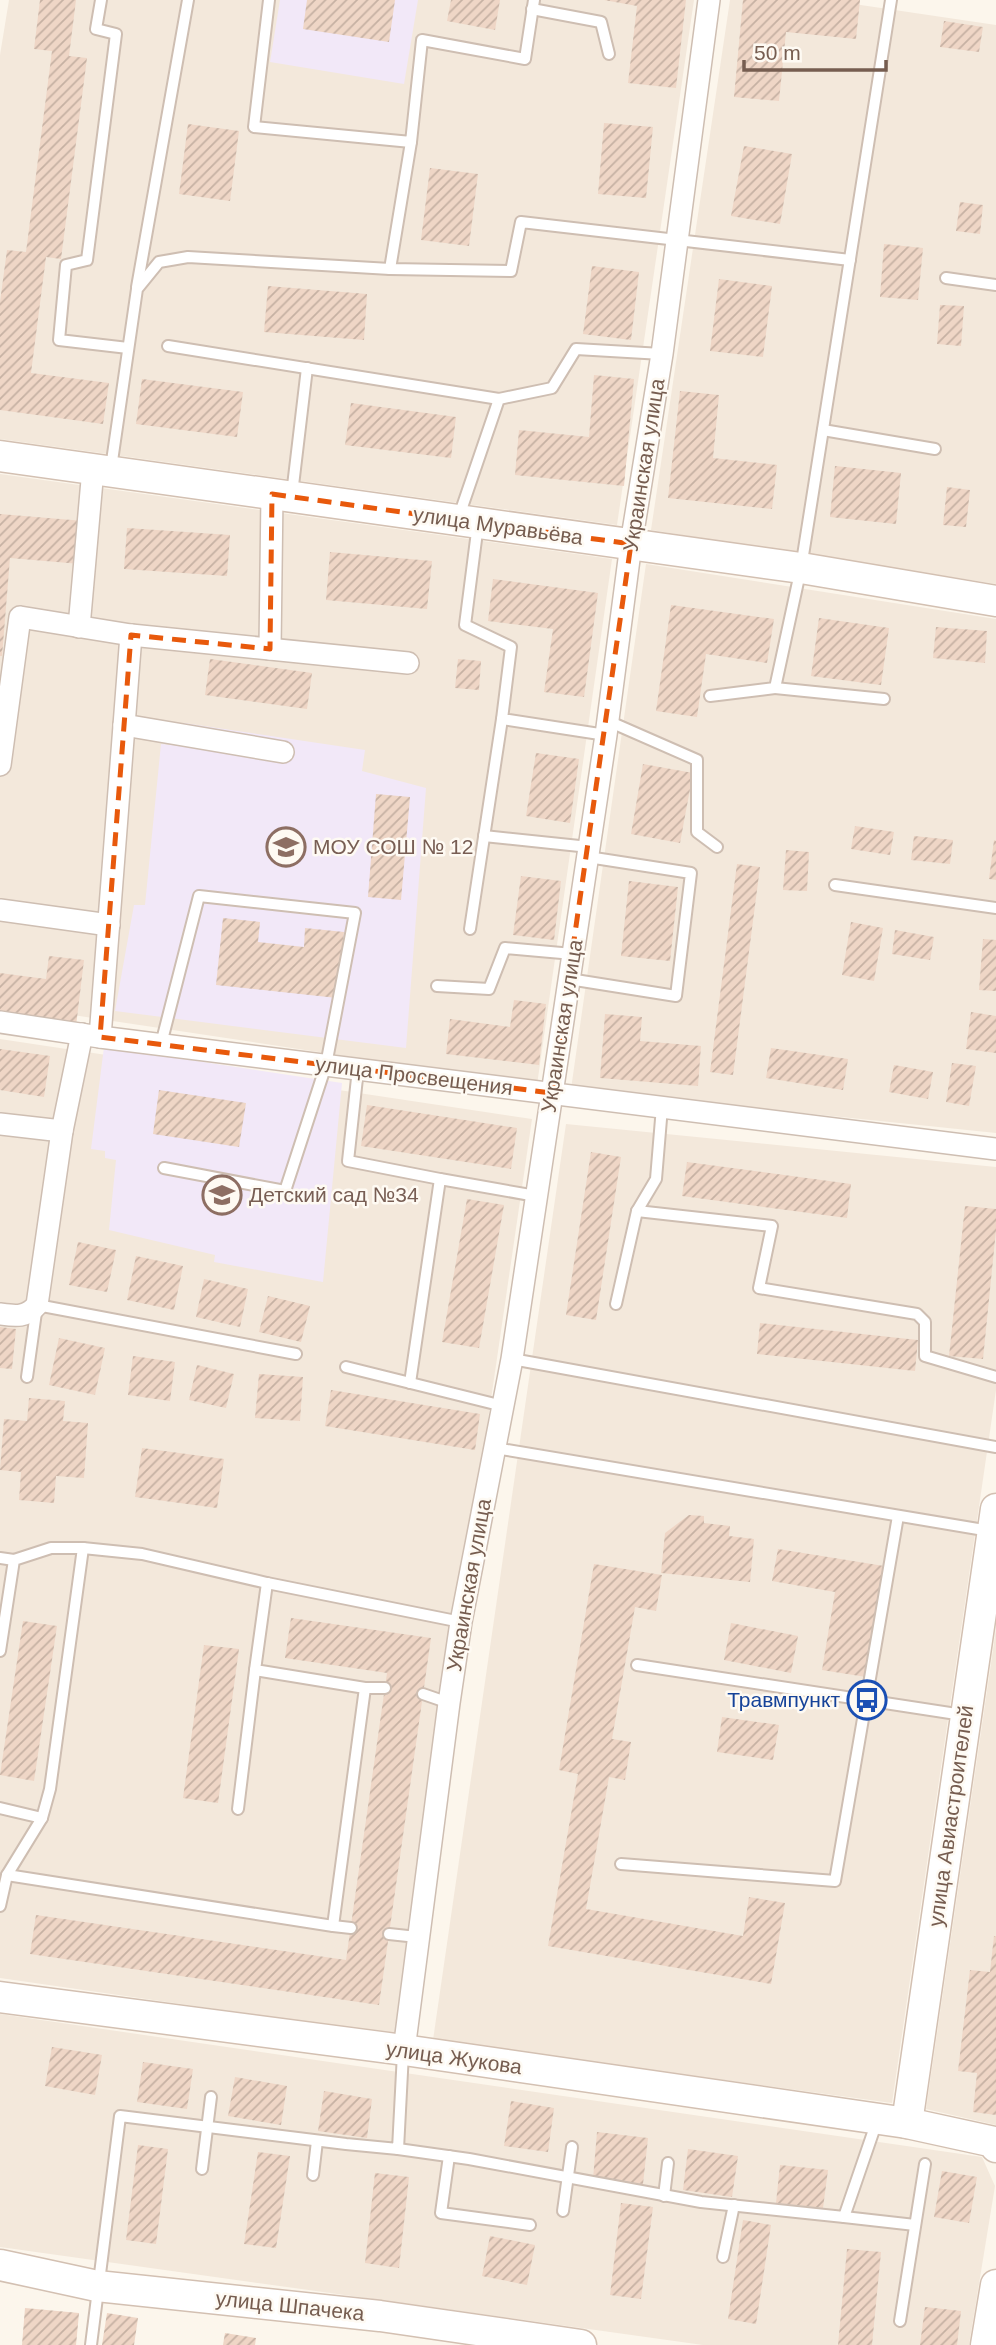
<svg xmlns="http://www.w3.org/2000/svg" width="996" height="2345" font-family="Helvetica,sans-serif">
  <defs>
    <pattern id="building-hatch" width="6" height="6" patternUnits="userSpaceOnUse" patternTransform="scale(1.75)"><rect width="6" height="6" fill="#efd6c6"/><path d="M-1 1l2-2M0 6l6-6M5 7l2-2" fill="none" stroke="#c6b1a3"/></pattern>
  </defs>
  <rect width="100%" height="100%" fill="#fcf6ec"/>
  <g fill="#f3e8db">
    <polygon points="9,0 694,0 617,525 0,439 0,55"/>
    <polygon points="730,0 827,0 996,25 996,584 651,530"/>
    <polygon points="0,474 612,559 537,1085 0,1004"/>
    <polygon points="646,564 996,619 996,1133 571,1089"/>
    <polygon points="0,1039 532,1119 398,2035 0,1978"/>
    <polygon points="566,1124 996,1167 996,1390 892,2103 433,2040"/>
    <polygon points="996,1629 996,2125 926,2109"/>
    <polygon points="0,2014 982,2157 995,2186 969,2345 703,2345 0,2247"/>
  </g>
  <g fill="#f2e8f8">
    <polygon points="280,0 418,0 404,84 270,62"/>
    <polygon points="184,723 365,750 362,771 426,788 406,1048 115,1011 134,905 145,905 161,744 180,746"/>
    <polygon points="104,1047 342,1083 323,1282 214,1262 215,1255 109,1230 116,1160 105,1158 105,1151 91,1149"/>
  </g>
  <g fill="url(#building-hatch)">
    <polygon points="40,0 76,0 69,56 87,58 61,259 46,257 31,373 109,383 103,424 0,410 0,302 7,250 26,252 52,51 34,49"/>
    <polygon points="307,0 395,0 389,42 303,29"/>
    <polygon points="451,0 500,0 495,30 447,21"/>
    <polygon points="604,0 686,0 676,88 628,83 637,6"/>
    <polygon points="743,0 860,0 856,39 786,32 779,101 734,97"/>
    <polygon points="944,21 983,27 979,52 940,47"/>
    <polygon points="604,123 653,127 646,198 598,194"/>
    <polygon points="188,124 239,131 230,201 179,194"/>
    <polygon points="744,146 792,154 780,224 731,216"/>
    <polygon points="430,168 478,174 469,246 421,240"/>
    <polygon points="960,202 983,205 980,234 956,231"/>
    <polygon points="884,244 923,248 918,300 880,297"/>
    <polygon points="592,266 639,272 631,340 583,334"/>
    <polygon points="719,279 772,286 763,357 710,351"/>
    <polygon points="268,286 367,294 364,340 264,332"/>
    <polygon points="940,305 964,306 961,346 937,344"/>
    <polygon points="594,375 634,379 624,486 515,475 519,430 589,437"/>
    <polygon points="142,379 243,392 237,437 136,424"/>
    <polygon points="680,391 719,395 713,458 777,465 772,509 668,498"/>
    <polygon points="351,403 456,417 451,458 345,445"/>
    <polygon points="835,466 901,473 896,524 830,517"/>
    <polygon points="947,487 970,490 966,527 943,525"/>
    <polygon points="0,514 84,521 80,564 10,558 2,656 0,656"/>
    <polygon points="127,528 230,535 227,576 124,569"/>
    <polygon points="330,552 432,561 427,609 326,600"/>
    <polygon points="493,579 598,593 584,697 544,692 553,629 488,621"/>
    <polygon points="671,605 774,619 767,663 706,654 697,717 656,711"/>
    <polygon points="819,618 889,628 881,685 811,676"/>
    <polygon points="936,627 987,631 985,663 933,658"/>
    <polygon points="210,659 312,673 307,709 205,695"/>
    <polygon points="458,659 481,661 479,690 455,688"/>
    <polygon points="536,753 579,759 570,823 526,816"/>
    <polygon points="643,764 693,773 680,843 631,834"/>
    <polygon points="376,794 410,797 401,900 368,897"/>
    <polygon points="855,826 894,832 890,855 851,849"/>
    <polygon points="914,836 953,840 950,864 911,860"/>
    <polygon points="994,840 996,841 996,880 989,879"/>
    <polygon points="786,850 809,852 807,891 783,890"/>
    <polygon points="737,864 760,867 733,1075 710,1072"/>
    <polygon points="521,876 561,881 554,940 513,935"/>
    <polygon points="629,881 678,887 670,961 621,956"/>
    <polygon points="223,918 260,922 258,942 304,947 305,928 344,932 337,998 216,985"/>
    <polygon points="851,922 883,928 874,981 842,975"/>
    <polygon points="895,930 934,937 930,960 892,954"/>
    <polygon points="983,939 996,940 996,991 979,990"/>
    <polygon points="49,956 84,960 76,1026 0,1016 0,973 46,979"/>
    <polygon points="514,1000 546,1004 539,1065 446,1054 450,1019 510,1027"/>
    <polygon points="971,1012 996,1016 996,1053 966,1049"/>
    <polygon points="605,1014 642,1017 640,1041 701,1046 698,1086 600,1078"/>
    <polygon points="771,1048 848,1059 843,1090 766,1078"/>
    <polygon points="0,1049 50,1056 44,1097 0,1090"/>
    <polygon points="952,1063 976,1066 969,1106 946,1102"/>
    <polygon points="894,1065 933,1072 928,1099 889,1092"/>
    <polygon points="159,1090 246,1103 239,1147 153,1134"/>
    <polygon points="367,1105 517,1128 511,1169 361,1146"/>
    <polygon points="591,1152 621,1157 596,1320 566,1315"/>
    <polygon points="687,1162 851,1184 847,1218 682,1196"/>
    <polygon points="467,1199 504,1205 479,1348 442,1342"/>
    <polygon points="965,1206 996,1209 996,1230 983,1359 949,1356"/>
    <polygon points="78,1242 116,1250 107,1292 69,1285"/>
    <polygon points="136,1256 183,1266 174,1310 127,1300"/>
    <polygon points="204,1279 248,1289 240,1327 196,1317"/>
    <polygon points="268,1296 310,1306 301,1342 259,1332"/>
    <polygon points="760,1323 918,1340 915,1371 757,1354"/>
    <polygon points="0,1327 16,1329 12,1369 0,1368"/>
    <polygon points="59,1338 105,1348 95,1395 49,1385"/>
    <polygon points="133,1356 175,1362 170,1401 128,1395"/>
    <polygon points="197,1365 234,1374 226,1408 189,1400"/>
    <polygon points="259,1374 303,1377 300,1421 255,1418"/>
    <polygon points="331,1390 480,1414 475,1450 325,1426"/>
    <polygon points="29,1398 65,1401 63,1421 88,1423 84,1478 56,1476 54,1503 19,1500 21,1472 0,1470 4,1419 27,1421"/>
    <polygon points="142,1448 224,1459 217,1508 135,1497"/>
    <polygon points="689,1515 704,1516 704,1523 730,1526 729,1536 754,1539 750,1582 661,1573 665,1533"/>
    <polygon points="778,1549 884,1566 866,1677 822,1670 835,1592 772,1581"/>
    <polygon points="594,1564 662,1575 656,1611 635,1607 612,1739 631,1742 625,1780 609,1777 586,1909 743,1936 749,1897 785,1903 771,1984 548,1946 578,1774 559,1770"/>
    <polygon points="291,1618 431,1638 379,2005 30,1954 36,1915 346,1960 387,1673 285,1658"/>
    <polygon points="23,1621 57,1626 34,1781 0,1775"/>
    <polygon points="731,1623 798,1636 791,1673 724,1660"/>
    <polygon points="204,1645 239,1649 218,1803 183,1798"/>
    <polygon points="722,1717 779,1725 773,1760 717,1752"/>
    <polygon points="994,1936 996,1936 996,2115 973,2112 977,2073 958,2071 970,1970 990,1972"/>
    <polygon points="52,2047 102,2055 95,2095 45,2086"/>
    <polygon points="143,2062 193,2069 187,2109 137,2102"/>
    <polygon points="235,2077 287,2086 281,2125 228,2116"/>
    <polygon points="324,2091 372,2099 367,2138 318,2131"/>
    <polygon points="511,2101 554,2108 548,2152 504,2146"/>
    <polygon points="597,2132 648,2138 643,2184 593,2179"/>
    <polygon points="138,2145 168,2149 156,2244 126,2240"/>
    <polygon points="688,2149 738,2156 732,2197 683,2190"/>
    <polygon points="258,2152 290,2156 276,2248 244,2244"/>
    <polygon points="780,2165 828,2170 823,2208 776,2203"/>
    <polygon points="942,2171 977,2177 969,2223 934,2217"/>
    <polygon points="375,2173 409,2177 399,2268 365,2263"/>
    <polygon points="621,2203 653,2207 641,2299 610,2295"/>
    <polygon points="743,2220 771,2225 756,2324 728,2319"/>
    <polygon points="490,2236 535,2245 527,2285 482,2276"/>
    <polygon points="847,2249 881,2252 872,2345 838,2345"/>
    <polygon points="925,2307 961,2311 957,2345 920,2345"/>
    <polygon points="25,2308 79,2313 76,2345 22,2345"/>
    <polygon points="107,2313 138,2318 134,2345 102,2345"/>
    <polygon points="225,2333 256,2338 255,2345 223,2345"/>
  </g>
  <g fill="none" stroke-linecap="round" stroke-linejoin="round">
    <g stroke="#cebeb2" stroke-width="14">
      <g id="lane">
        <polyline points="101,0 96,29 116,34 87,260 66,265 59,340 128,348"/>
        <polyline points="269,0 254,127 411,142 422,40 525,59 534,0"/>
        <polyline points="532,9 601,22 609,54"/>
        <polyline points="390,269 411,142"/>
        <polyline points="946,278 996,285"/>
        <polyline points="137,287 188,0"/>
        <polyline points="168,346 499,399"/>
        <polyline points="823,430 935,449"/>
        <polyline points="111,468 137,289 159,262 188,257 390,269 511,271 521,222 850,260"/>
        <polyline points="292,494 307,368"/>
        <polyline points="458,519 499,399 552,388 576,349 662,354"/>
        <polyline points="478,524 465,625 511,647 502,719 606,735"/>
        <polyline points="775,688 884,699"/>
        <polyline points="710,696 775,688 801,568 891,0"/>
        <polyline points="608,721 697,760 697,832 717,847"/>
        <polyline points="484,836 589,847"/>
        <polyline points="835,885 996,908"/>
        <polyline points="470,929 502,719"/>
        <polyline points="569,979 676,996 691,873 588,857"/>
        <polyline points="437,986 489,989 505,948 573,954"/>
        <polyline points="161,1044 199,896 355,913 326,1065 285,1191 164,1168"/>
        <polyline points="358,1069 348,1161 440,1179"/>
        <polyline points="637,1211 772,1226 759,1288 917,1314 925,1322 925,1356 996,1377"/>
        <polyline points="616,1304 637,1211 656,1179 662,1107"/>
        <polyline points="512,1359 996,1447"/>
        <polyline points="346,1367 503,1406"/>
        <polyline points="27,1377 37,1305 296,1354"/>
        <polyline points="410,1383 440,1179 536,1196"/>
        <polyline points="495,1448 990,1531"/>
        <polyline points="0,1558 14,1560"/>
        <polyline points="0,1651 14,1560 51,1548 83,1548 142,1554 267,1583 461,1622"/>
        <polyline points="637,1665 963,1715"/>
        <polyline points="365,1688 385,1688"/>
        <polyline points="423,1694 449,1703"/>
        <polyline points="0,1808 42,1818"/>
        <polyline points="238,1809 255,1670"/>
        <polyline points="621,1864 835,1881 898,1516"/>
        <polyline points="7,1875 333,1926 365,1688 255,1670 267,1583"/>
        <polyline points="0,1906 7,1875 42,1818 50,1789 83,1548"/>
        <polyline points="333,1926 351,1928"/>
        <polyline points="389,1934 417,1937"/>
        <polyline points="398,2149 469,2159 701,2202 844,2217 877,2121"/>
        <polyline points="449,2156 441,2213 530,2225"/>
        <polyline points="202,2169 211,2097"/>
        <polyline points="313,2175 317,2141"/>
        <polyline points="664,2196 668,2163"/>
        <polyline points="563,2211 572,2147"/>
        <polyline points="844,2217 915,2225"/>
        <polyline points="723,2257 734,2205"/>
        <polyline points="900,2321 925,2164"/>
        <polyline points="91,2345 120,2116 346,2144 398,2149 403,2053"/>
      </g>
    </g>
    <g stroke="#cebeb2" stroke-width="24">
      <g id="street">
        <polyline points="79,627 93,469"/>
        <polyline points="270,649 272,494"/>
        <polyline points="124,725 283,752"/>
        <polyline points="0,765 20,617 131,635 408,663"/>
        <polyline points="0,910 109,925"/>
        <polyline points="0,1022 100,1037 996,1149"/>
        <polyline points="100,1037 131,635"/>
        <polyline points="0,1124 62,1131"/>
        <path d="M0,1314C15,1316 26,1318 37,1305L62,1131L82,1034"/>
        <polyline points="404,2050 449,1703 461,1622 512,1359 606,735 631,544 662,354 709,0"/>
      </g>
    </g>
    <g stroke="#d3c0b2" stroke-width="33">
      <g id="secondary">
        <polyline points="0,456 801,568 996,601"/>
        <polyline points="0,1997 404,2050 907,2123 994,2142 996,2147"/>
        <polyline points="907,2123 996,1509"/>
        <polyline points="0,2265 97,2286 380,2316 581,2345"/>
        <polyline points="986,2345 996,2285"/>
      </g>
    </g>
    <use href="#lane" stroke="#fff" stroke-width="10"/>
    <use href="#street" stroke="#fff" stroke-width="21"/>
    <use href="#secondary" stroke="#fff" stroke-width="30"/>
  </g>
  <path fill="none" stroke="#e8590c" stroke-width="5" stroke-dasharray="14 9" stroke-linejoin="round" d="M272,494L631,544L552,1093L100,1037L131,635L270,649Z"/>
  <defs>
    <g id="school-ring" transform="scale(2.0125)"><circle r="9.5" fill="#fefaf3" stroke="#8d6e63" stroke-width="1.5"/><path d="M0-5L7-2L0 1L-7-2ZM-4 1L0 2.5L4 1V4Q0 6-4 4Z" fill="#8d6e63"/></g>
    <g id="bus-ring" transform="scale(2.0125)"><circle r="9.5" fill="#fefaf3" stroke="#1a4fb4" stroke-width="1.5"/><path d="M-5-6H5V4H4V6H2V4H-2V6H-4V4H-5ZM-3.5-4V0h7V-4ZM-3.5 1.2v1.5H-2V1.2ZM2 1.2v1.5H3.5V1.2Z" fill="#1a4fb4"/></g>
  </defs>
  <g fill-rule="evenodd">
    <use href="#school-ring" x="286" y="847"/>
    <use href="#school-ring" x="222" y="1195"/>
    <use href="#bus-ring" x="867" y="1700"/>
  </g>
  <g text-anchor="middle" stroke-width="5" stroke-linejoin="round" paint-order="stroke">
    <g font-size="21" fill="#765d50" stroke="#fefaf3">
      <text transform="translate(644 465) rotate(-81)" y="7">Украинская улица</text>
      <text transform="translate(498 526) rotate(8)" y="7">улица Муравьёва</text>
      <text transform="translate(562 1026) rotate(-81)" y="7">Украинская улица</text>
      <text transform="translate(414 1076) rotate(7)" y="7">улица Просвещения</text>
      <text transform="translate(469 1585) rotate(-80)" y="7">Украинская улица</text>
      <text transform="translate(951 1816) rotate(-82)" y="7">улица Авиастроителей</text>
      <text transform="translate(454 2058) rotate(8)" y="7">улица Жукова</text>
      <text transform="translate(290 2306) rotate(6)" y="7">улица Шпачека</text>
    </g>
    <g font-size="21" fill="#785e54" stroke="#fefaf3" text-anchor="start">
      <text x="313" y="854">МОУ СОШ № 12</text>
      <text x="249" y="1202">Детский сад №34</text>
    </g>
    <g font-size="21" fill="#164399" stroke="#fefaf3" text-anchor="end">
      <text x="840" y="1707">Травмпункт</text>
    </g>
  </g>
  <path d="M744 60v10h142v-10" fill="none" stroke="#765d50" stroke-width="3.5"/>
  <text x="754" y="60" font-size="21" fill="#765d50" stroke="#fefaf3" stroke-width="5" paint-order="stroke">50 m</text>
</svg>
